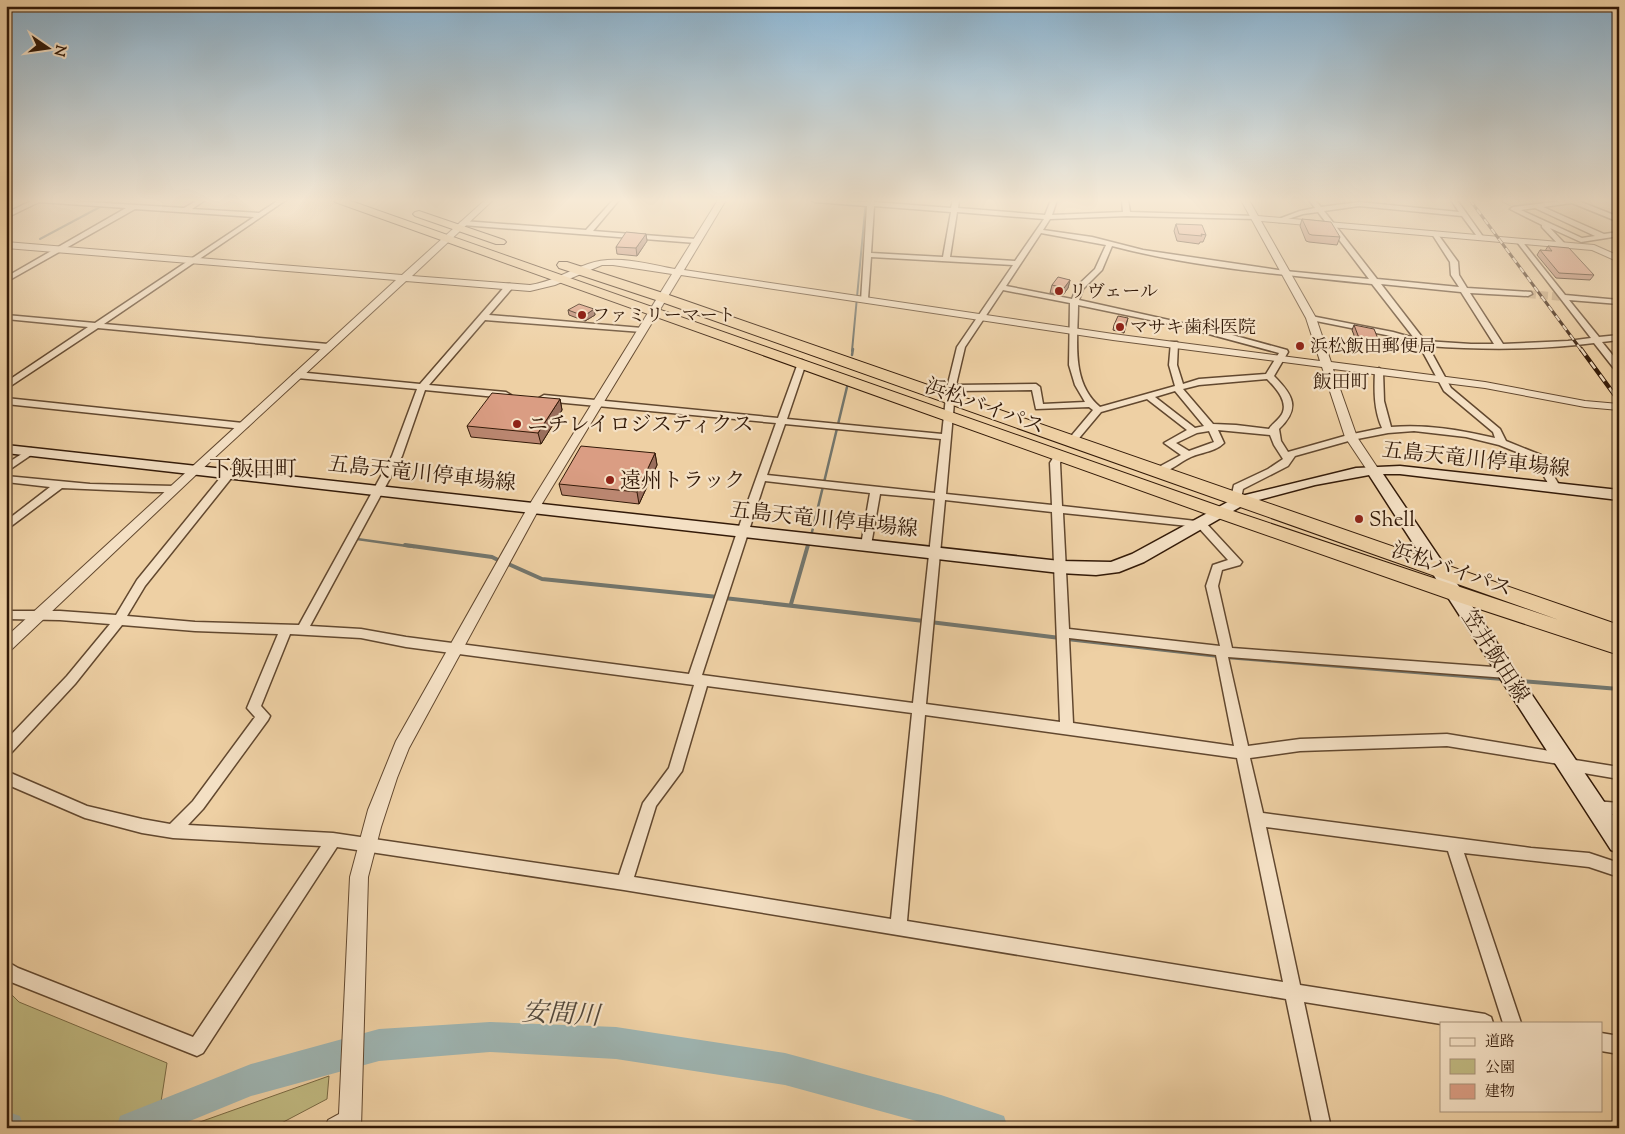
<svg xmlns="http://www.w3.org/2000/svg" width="1625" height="1134" font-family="'Sorts Mill Goudy','Noto Serif JP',serif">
  <rect width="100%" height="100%" fill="#eed0a4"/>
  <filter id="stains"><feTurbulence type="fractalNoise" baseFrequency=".004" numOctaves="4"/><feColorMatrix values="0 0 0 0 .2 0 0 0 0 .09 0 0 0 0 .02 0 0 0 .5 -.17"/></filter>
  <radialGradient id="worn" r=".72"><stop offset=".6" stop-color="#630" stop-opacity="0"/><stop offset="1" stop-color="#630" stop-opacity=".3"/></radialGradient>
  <g fill="#c0b981" stroke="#7a6a44">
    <polygon points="1498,200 1570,200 1515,208"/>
    <polygon points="6,989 19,1002 167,1063 157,1128 6,1128"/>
    <polygon points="329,1076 327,1099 272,1128 183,1128"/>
  </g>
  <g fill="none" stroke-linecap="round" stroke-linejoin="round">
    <g stroke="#73766d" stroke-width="2">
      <polyline points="40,239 113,200"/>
      <polyline points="852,351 866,200"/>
    </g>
    <g stroke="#73766d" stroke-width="2.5">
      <polyline points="852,355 853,349"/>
      <polyline points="812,532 847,387"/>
      <polyline points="359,535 357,539 414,547"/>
    </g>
    <g stroke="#73766d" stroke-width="4">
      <polyline points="405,545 492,557 500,561"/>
      <polyline points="506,563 542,579 718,597"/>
      <polyline points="724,598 924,621"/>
      <polyline points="791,604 808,545"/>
      <polyline points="930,622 1060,638"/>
      <polyline points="1067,639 1219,656"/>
      <polyline points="1226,657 1503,679"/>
      <polyline points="1520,681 1619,689"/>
    </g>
    <g fill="#9eb4b1" fill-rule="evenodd">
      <polygon points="490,1022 616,1027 785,1053 941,1095 1004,1116 1008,1128 942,1128 785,1085 616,1059 490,1052 379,1061 251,1096 173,1128 116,1128 120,1116 251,1064 379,1029"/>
      <polygon points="6,1111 20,1116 24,1128 6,1128"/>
    </g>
    <polyline stroke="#c9ac85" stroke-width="8" stroke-dasharray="8 4" stroke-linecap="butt" points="1528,294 1564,297"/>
    <g stroke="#62482f" stroke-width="3">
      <g id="minor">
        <polygon points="30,200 56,200 184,208 198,200 205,200 192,209 259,213 279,200 286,200 104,324 328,344 332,347 328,350 98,328 6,389 6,382 88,327 6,319 6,315 95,323 254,217 135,209 6,282 6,277 126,208 39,202 6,218 6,213 31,201"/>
        <polygon points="613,200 619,200 593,231 696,239 700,241 696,243 463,225 460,223 463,221 586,230"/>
        <path d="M812,200L868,202V200H874V202L951,208L953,200H959L958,208L1045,215L1051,200H1057L1052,215L1123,212L1122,200H1128L1130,212L1255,216L1258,218L1257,219L1127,216L1050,219L1043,230L1092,237L1143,250L1285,271L1369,279L1318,212L1303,214L1279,222L1276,220L1300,211L1315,208L1309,200H1315L1321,207L1359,202L1459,212L1451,200H1457L1484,238L1483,239H1479L1462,216L1359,206L1324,211L1377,279L1459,287L1451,275L1450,262L1432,234L1435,232L1437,233L1458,262L1459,275L1467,288L1531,292L1532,294L1528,296L1470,293L1503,344L1568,341L1591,338L1517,242V240H1521L1565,295L1619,300V304L1569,300L1599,337L1619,335V340L1602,342L1619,363V372L1616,371L1594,343C1539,350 1483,350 1428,346L1451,388L1500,429L1506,441L1541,455L1561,488L1556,491L1552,490L1534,459L1499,445L1466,437L1414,431L1388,433L1352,440L1295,456L1288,466L1243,489L1241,498L1236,501L1231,498L1234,485L1268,469L1283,459L1274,445L1270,435L1218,430L1224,443C1215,452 1202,452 1191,457C1180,462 1171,471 1159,474L1155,473L1154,471L1155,469L1181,455L1164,443L1187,430L1147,399L1101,412L1075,443L1072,444L1067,441L1093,410L1089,407L1036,409L1032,390L955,391L946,494L1052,505L1050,463L1056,453L1059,452L1064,455L1060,463L1062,506L1205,522L1242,562L1240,565L1222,570L1218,586L1232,648L1507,668L1511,670L1513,673L1511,676L1507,678L1228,657L1248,746L1300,739L1447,734L1562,753L1567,755L1569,759L1619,767V779L1566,770L1561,768L1559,764L1447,746L1300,751L1250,758L1263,813L1531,848L1589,853L1619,863V877L1589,867L1464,853L1521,1023H1503L1448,851L1266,827L1300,985L1485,1014L1491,1017L1493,1023H1441V1024L1304,1002L1331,1128H1313L1286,999L624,890L337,847L203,1053L197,1056L6,980V961L18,968L193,1037L321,846L173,838L142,833L85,818L6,784V771L87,806L142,819L170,824L193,801L255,717L247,708L278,634L195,631L122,625L75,684L11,753L6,755V740L67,676L110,624L60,620L6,619V611H60L116,615L137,580L225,472H233L234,474L233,476L145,586L127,616L195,622L299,625L392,456L417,389L297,378L293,375L297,372L420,384L507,284H510L514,286L489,315L642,328L646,330L642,332L485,320L429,385L506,392L511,395L506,398L425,390L402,456L310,626L361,629L406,637L689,674L737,532L776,423L544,401L539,398L544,395L778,418L798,363L802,360L806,363L787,419L942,434L947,388L957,347L1013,265L871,257L868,299L861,301L867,206L815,202ZM874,206L951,212L943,257L871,253ZM957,212L1044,219L1015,261L950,257ZM1041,233L1106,245L1095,269L1077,286L1072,299L1006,286ZM1112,246C1195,268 1287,275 1372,284L1414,338L1393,332L1311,316L1307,318L1311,320L1391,336L1419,345L1444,391L1493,432L1495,438C1461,430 1427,424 1391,427L1384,401L1383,371L1379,368L1375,371C1374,391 1374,410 1382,428L1348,435L1288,452L1281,441L1279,429C1301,408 1293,395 1274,376L1288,352L1287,350L1214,330L1079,300L1083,289L1102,270ZM1381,284L1461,292L1494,344H1471L1425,341ZM1003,290L1070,303L1069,365L1075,385L1085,402L1043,404L1040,387L1036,384L956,385L965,347ZM1078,305L1179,326L1279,353L1266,374L1199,379L1183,384L1177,365L1178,344L1177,342H1171L1169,365L1175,386L1100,407C1070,382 1078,339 1078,305ZM1267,379C1276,388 1291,404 1280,417C1276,422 1272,424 1269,429L1236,425L1213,424L1183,389L1199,385ZM1175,391L1204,426L1195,428L1155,397ZM785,424L941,439L935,493L767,475ZM1209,431L1214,442L1189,451L1176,443L1197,433ZM765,481L870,493L861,545L866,549L871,545L880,494L935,499L913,703L702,675ZM945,500L1052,512L1060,722L926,704ZM1063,513L1198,527L1228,560L1213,565L1206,586L1220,646L1069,629ZM290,634L361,638L406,647L694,685L669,768L643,803L619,875L333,833L188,825L203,809L268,720L270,716L261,706ZM1069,638L1216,655L1234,746L1073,723ZM707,686L912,713L891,919L634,877L656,806L682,771ZM925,715L1237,758L1283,982L907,921Z"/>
        <path d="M1569,200H1583L1581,202L1619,217V222L1572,203L1543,207L1604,234L1619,232V236L1581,242L1550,228L1566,245L1560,246L1542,227V225L1510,209L1513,207ZM1535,208L1595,236L1582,238L1521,210Z"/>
        <polygon points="6,398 243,423 248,426 243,429 6,404"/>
        <polygon points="31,448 36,451 34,453 6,472 6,464"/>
        <polygon points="6,476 90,484 174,486 179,489 174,492 153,492 62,488 6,530 6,521 50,487 6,482"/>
        <polygon points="1595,801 1619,803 1619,815 1590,812 1588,807 1590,802"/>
        <polygon points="1601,1033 1619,1036 1619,1054 1601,1051"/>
      </g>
    </g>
    <g stroke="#62482f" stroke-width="2">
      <path id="tertiary" d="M485,200H493L412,276L530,285C551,282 568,271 588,264C615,254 647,264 675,269L718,200H726L684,270L1113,334L1320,361L1306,318L1241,200H1249L1258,216L1594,245L1619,256V262L1592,250L1261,221L1316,318L1331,362L1485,382L1585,401L1619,404V410L1585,407L1485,388L1333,369L1357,437L1379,470L1373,474L1369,473L1345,437L1322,367L1113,340L681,275L540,507L409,748L397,778L381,827L368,877L361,1128H325L328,1120L339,1114L350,877L368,810L396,741L528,507L672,274L613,265H602L555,285L530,291L406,281L199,472L11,650L6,652V637L396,280L6,248V242L402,275Z"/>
    </g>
    <g stroke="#331a08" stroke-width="3">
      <polygon id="secondary" points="6,445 1060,561 1111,562 1132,554 1237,497 1356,468 1400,466 1619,490 1619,500 1400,474 1383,474 1619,824 1619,853 1611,850 1369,475 1315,485 1247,503 1144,562 1119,572 1096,575 1060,573 6,453"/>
    </g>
    <g stroke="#331a08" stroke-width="2">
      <g id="trunk">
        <polygon points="334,200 348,200 1227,509 1559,620 656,300 559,268 557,265 559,262 567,262 666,294 1619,625 1619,655 1449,599 1215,517 335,202"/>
        <polygon points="419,211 504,240 506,242 504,244 496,244 415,216 413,214 415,212"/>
      </g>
    </g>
    <use href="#minor" fill="#f4e0c4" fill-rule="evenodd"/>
    <use href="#tertiary" fill="#f4e0c4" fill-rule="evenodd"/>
    <use href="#secondary" fill="#f4e0c4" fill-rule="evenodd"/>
    <use href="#trunk" fill="#eed0a4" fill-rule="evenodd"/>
    <g stroke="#331a08" stroke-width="3">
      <polyline id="rail-far1" points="1470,200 1582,351"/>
    </g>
    <g stroke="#331a08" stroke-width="4.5">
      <polyline id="rail" points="1581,349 1619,401"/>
    </g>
    <use href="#rail-far1" stroke="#f4e0c4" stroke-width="2" stroke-dasharray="6" stroke-linecap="butt"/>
    <use href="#rail" stroke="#f4e0c4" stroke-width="2.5" stroke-dasharray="8" stroke-linecap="butt"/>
  </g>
  <g fill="#bb8771" stroke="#331a08">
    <polygon points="1302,219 1340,237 1337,245 1309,242 1306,241 1300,226"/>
    <polygon points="1176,224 1206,235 1203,242 1200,242 1199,244 1177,241 1174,231"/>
    <polygon points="646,234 647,241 637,256 617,254 616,247"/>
    <polygon points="1548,246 1594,275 1590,280 1556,278 1537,255 1540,250 1545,251"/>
    <polygon points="1070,280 1068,288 1063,295 1050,293 1052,285"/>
    <polygon points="594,309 595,315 585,321 569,315 568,310"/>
    <polygon points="1128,318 1124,333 1113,330 1114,325"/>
    <polygon points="1354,325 1379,341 1377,346 1357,343 1352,330"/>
    <polygon points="560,399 562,410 541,444 471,437 467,426"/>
    <polygon points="655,453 657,465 639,504 562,495 559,484"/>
  </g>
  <g fill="#996e5c" stroke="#331a08">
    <polygon points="646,234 647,241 637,256 636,248"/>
    <polygon points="1070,280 1068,288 1063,295 1064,288"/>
    <polygon points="594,309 595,315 585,321 584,316"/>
    <polygon points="560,399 562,410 541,444 538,433"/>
    <polygon points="655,453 657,465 639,504 637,492"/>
  </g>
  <g fill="#da9d83" stroke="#331a08">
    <polygon points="1302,219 1331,222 1340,237 1312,235 1309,234"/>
    <polygon points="1176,224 1202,225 1206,235 1201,234 1202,236 1179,234"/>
    <polygon points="626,232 646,234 636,248 616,247"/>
    <polygon points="1548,246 1569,248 1594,275 1559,273 1540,250 1552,251"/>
    <polygon points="1058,277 1070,280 1064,288 1052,285"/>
    <polygon points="579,304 594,309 584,316 568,310"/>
    <polygon points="1118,316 1128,318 1125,327 1114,325"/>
    <polygon points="1354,325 1374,329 1379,341 1359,338"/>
    <polygon points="492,393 560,399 538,433 467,426"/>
    <polygon points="581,446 655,453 637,492 559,484"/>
  </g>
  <linearGradient id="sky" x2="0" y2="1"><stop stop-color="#8ab4d2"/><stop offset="0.56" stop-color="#f7ead6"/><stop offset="1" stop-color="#f7ead6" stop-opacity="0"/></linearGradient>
  <rect width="1625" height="358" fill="url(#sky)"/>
  <g fill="#8f2418" stroke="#f4e0c4" stroke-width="2">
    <circle cx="1059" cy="291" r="5"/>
    <circle cx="582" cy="315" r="5"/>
    <circle cx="1120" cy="327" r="5"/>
    <circle cx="1300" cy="346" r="5"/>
    <circle cx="517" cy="424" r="5"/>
    <circle cx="610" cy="480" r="5"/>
    <circle cx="1359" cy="519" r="5"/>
  </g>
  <g text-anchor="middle" stroke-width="4.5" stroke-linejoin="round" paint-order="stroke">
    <g font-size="18" fill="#331a08" stroke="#f4e0c4" text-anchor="start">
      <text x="1069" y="297">リヴェール</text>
      <text x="592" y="321">ファミリーマート</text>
      <text x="1130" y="333">マサキ歯科医院</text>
      <text x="1310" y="352">浜松飯田郵便局</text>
    </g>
    <g font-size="19" fill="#331a08" stroke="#f4e0c4">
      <text x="1341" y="388">飯田町</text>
    </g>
    <g font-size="21" fill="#331a08" stroke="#f4e0c4">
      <text transform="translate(985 406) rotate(20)" y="7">浜松バイパス</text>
      <text transform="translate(1476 459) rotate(6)" y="7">五島天竜川停車場線</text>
      <text transform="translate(422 473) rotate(6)" y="7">五島天竜川停車場線</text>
      <text transform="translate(824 519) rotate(6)" y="7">五島天竜川停車場線</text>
      <text transform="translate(1452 569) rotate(19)" y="7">浜松バイパス</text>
      <text transform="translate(1496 656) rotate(57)" y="7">笠井飯田線</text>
    </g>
    <g font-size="21" fill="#331a08" stroke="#f4e0c4" text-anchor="start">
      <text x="527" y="431">ニチレイロジスティクス</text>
      <text x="620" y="487">遠州トラック</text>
      <text x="1369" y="526">Shell</text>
    </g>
    <g font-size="22" fill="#331a08" stroke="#f4e0c4">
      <text x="253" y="476">下飯田町</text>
    </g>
    <g font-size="26" font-style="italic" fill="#53483b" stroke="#f4e0c4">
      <text transform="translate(561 1013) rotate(3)" y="9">安間川</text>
    </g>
  </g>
  <rect width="1625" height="1134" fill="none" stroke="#eed0a4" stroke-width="25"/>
  <rect x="8" y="8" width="1610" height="1119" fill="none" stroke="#331a08" stroke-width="2.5"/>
  <rect x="12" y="12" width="1600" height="1109" fill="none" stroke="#331a08"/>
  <rect x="1440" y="1022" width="162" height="90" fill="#f4e0c4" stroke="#a79179"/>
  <rect x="1450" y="1038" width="25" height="8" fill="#f4e0c4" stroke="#a79179"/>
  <text x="1485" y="1046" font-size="15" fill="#331a08">道路</text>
  <rect x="1450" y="1059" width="25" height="15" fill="#c0b981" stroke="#a79179"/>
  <text x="1485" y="1072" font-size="15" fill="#331a08">公園</text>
  <rect x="1450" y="1084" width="25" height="15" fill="#da9d83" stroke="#a79179"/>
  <text x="1485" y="1096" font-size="15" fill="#331a08">建物</text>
  <g transform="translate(48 48) rotate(103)" stroke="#f4e0c4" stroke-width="4" paint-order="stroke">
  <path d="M0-4L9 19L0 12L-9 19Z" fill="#331a08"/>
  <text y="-8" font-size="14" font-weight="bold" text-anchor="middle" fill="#331a08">N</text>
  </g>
  <rect width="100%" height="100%" filter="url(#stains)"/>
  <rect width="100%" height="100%" fill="url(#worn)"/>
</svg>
